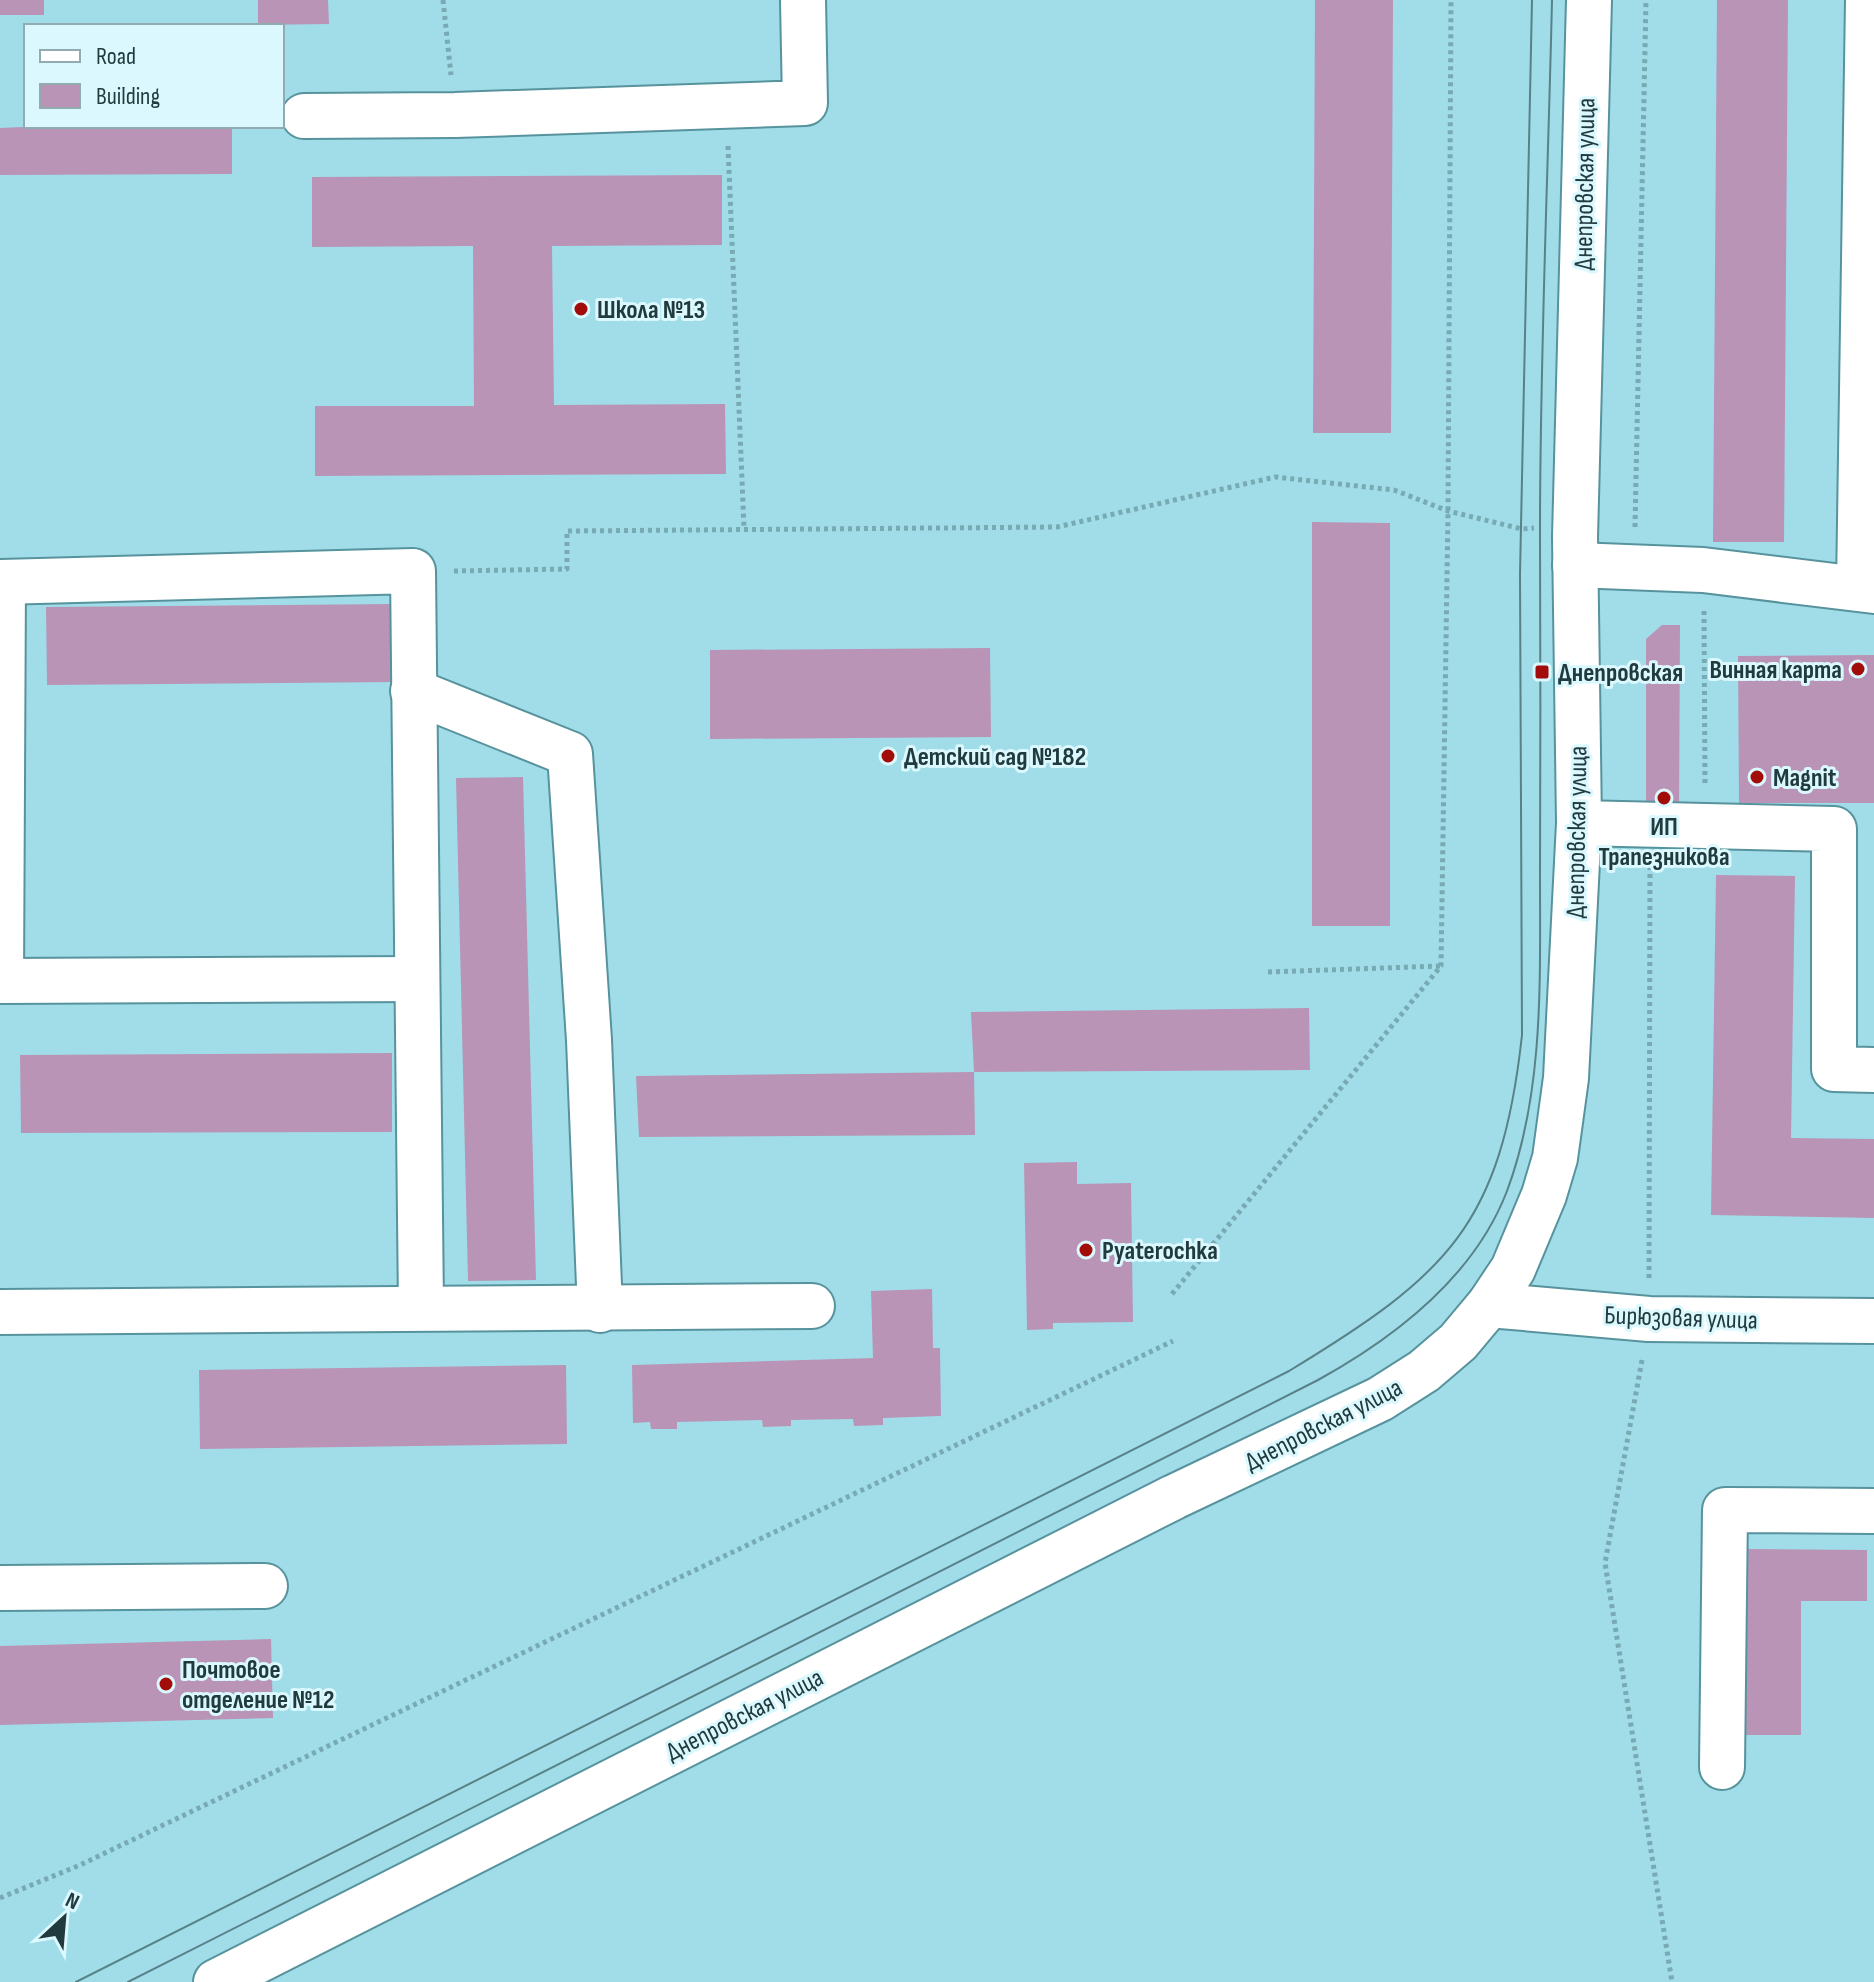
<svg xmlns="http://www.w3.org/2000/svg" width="1874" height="1982" font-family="'Sofia Sans Condensed',sans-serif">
  <rect width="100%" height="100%" fill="#a0dde8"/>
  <g fill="#b994b6">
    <rect x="0" y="0" width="44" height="15"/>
    <polygon points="258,0 328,0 329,24 258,25"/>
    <polygon points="1315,0 1393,0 1391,433 1313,433"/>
    <polygon points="1717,0 1788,0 1784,542 1713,542"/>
    <polygon points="44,126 232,126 232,174 0,175 0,128"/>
    <polygon points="722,175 722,245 552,246 554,405 725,404 726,474 315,476 315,406 474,406 473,246 312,247 312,177"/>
    <polygon points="1312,522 1390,523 1390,926 1312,926"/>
    <polygon points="393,604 394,682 47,685 46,607"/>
    <polygon points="1662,625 1680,625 1679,813 1646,813 1646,639"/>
    <polygon points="990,648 991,737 710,739 710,650"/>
    <polygon points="1874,655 1874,803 1739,803 1738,656"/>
    <polygon points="523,777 536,1280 468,1281 456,778"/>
    <polygon points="1716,875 1795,876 1791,1138 1874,1139 1874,1218 1711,1215"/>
    <polygon points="1309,1008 1310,1070 974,1072 971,1012"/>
    <polygon points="392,1053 392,1132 21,1133 20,1055"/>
    <polygon points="974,1072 975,1135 639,1137 636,1076"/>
    <polygon points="1077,1162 1077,1184 1131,1183 1133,1322 1053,1323 1053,1329 1027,1330 1024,1163"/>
    <polygon points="932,1289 933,1348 940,1348 941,1416 883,1418 883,1425 854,1426 853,1419 791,1420 791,1426 763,1427 762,1420 677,1422 677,1429 651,1429 650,1422 633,1423 632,1365 873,1358 871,1291"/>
    <polygon points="566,1365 567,1444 200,1449 199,1370"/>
    <polygon points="1746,1549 1867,1550 1867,1601 1801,1601 1801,1735 1745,1735"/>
    <polygon points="271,1639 273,1718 0,1725 0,1646"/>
  </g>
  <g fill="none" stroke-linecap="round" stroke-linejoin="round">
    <g stroke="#57939d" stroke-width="48">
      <g id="minor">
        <polyline points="304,116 455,115 805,103 803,0"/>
        <polyline points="1575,565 1703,570 1874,591"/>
        <polyline points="0,582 413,571 421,1308"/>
        <polyline points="3,582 1,981 417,979"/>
        <polyline points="1859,587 1868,0"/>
        <polyline points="413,691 570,754 589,1040 600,1310"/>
        <polyline points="1579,823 1834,829 1834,1069 1874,1070"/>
        <polyline points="1489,1305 1649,1319 1874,1321"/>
        <polyline points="0,1312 812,1306"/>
        <polyline points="0,1588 265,1586"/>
        <polyline points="1722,1767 1725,1510 1874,1511"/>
        <polyline points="216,1982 1174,1497 1380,1399 1424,1371 1458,1342 1489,1305 1513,1269 1544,1195 1555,1158 1566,1078 1579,823 1575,537 1589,0"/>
      </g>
    </g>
    <g stroke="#78aab3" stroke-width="5" stroke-dasharray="4 4" stroke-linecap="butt">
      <polyline points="443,0 451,75"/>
      <polyline points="728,146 744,528"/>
      <polyline points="1635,527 1646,0"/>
      <polyline points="454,571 567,569 567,531 1057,527 1275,477 1394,490 1448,511 1522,529 1534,528"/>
      <polyline points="1704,611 1705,785"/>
      <polyline points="1268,972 1441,966"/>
      <polyline points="1649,1278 1650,864"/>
      <polyline points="1172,1294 1441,966 1448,511 1451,0"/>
      <polyline points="1642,1360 1605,1563 1672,1982"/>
      <polyline points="0,1898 80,1865 1173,1341"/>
    </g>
    <use href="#minor" stroke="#fff" stroke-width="44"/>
    <g stroke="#588188" stroke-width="2">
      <path d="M76,1982L1289,1371C1447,1275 1501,1226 1522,1035L1520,574L1532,0"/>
      <path d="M128,1982L1318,1380C1396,1337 1474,1277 1507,1191C1544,1092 1540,981 1540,877C1541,762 1540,646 1540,531C1540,354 1548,177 1552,0"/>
    </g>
  </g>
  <g fill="#a30d09" stroke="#daf8fe" stroke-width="3">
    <circle cx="581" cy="309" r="8"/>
    <circle cx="1858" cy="669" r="8"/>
    <rect x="1534" y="664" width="16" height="16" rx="4"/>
    <circle cx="888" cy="756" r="8"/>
    <circle cx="1757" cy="777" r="8"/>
    <circle cx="1664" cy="798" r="8"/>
    <circle cx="1086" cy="1250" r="8"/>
    <circle cx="166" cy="1684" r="8"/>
  </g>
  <g text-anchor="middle" stroke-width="6" stroke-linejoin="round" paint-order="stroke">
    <g font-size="26" fill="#213a3e" stroke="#daf8fe">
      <text transform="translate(1584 184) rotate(-89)" y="9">Днепровская улица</text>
      <text transform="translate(1576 832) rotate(-89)" y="9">Днепровская улица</text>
      <text transform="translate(1681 1317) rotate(2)" y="9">Бирюзовая улица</text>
      <text transform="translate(1323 1424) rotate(-27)" y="9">Днепровская улица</text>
      <text transform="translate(744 1714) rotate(-27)" y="9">Днепровская улица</text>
    </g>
    <g font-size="26" font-weight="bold" fill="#213a3e" stroke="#daf8fe" text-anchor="start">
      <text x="597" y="318">Школа №13</text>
      <text x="1842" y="678" text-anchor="end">Винная карта</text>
      <text x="1558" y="681">Днепровская</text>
      <text x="904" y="765">Детский сад №182</text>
      <text x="1773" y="786">Magnit</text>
      <text x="1664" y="835" text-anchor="middle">ИП<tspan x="1664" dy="30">Трапезникова</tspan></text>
      <text x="1102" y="1259">Pyaterochka</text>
      <text x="182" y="1678">Почтовое<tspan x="182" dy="30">отделение №12</tspan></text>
    </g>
  </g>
  <rect x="24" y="24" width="260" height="104" fill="#daf8fe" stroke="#90acb1" stroke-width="2"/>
  <rect x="40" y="50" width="40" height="12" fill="#ffffff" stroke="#90acb1" stroke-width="2"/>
  <text x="96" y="64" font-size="24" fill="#213a3e">Road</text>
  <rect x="40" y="84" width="40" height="24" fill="#b994b6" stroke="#90acb1" stroke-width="2"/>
  <text x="96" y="104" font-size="24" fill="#213a3e">Building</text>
  <g transform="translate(64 1918) rotate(26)" stroke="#daf8fe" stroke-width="6" paint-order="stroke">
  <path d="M0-6L14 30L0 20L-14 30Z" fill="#213a3e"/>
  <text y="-12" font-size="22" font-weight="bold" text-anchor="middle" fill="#213a3e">N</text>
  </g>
</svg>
